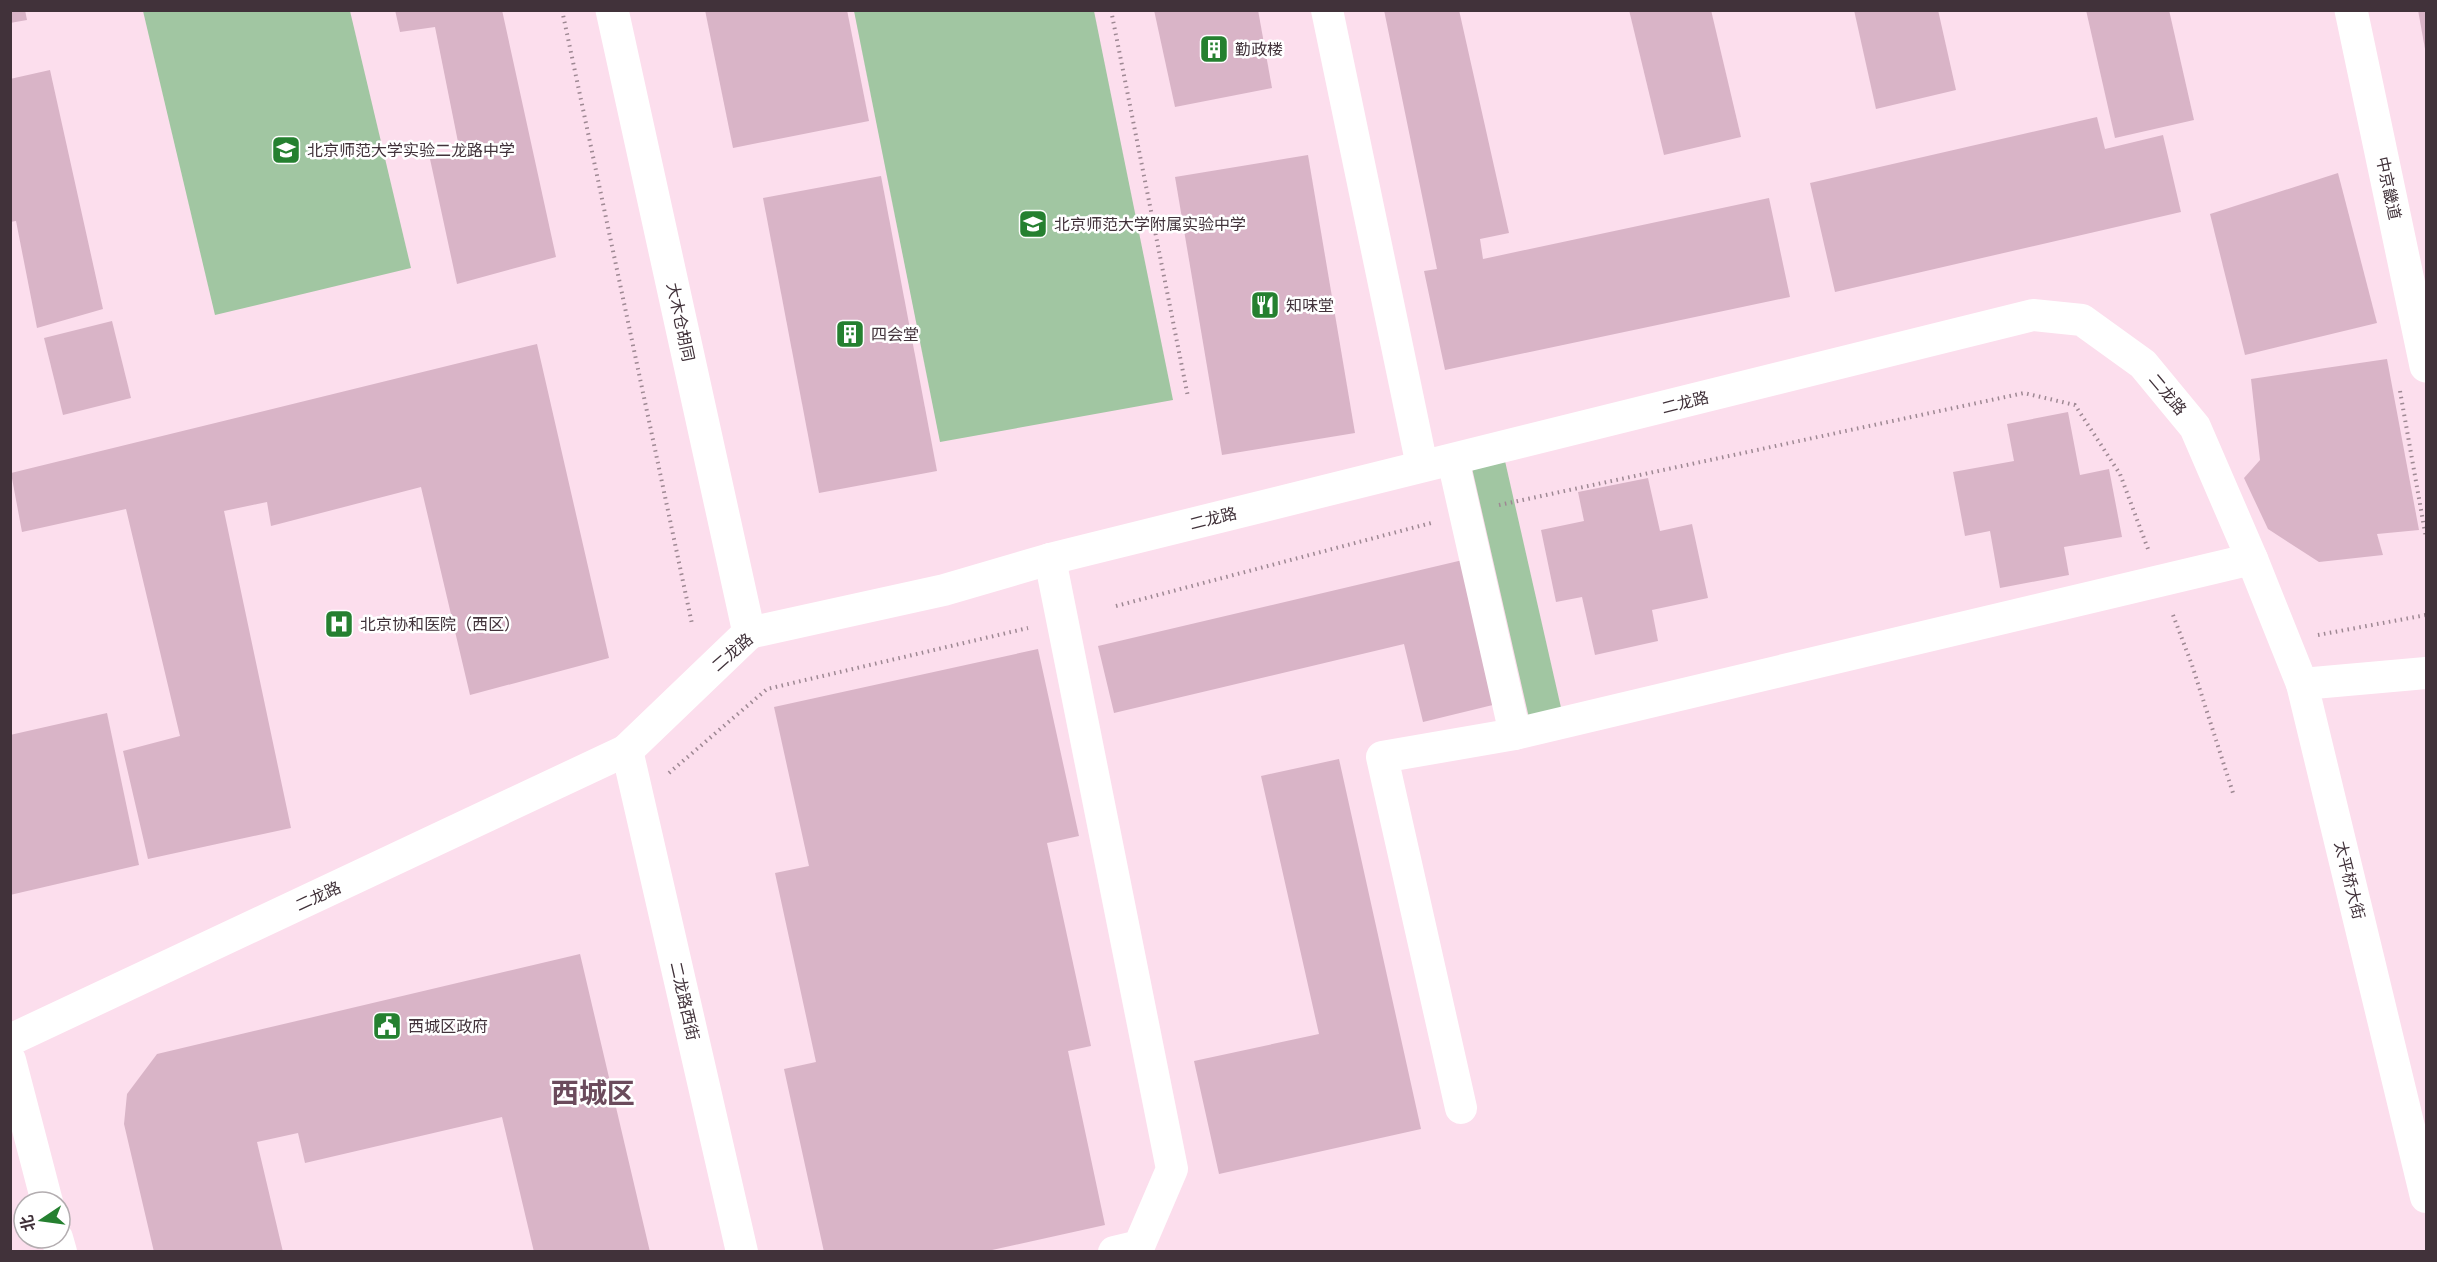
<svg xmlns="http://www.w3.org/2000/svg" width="2437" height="1262" font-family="'Nunito Sans','Noto Sans SC',sans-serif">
  <rect width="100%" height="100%" fill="#fcdeed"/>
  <g fill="#a1c6a2">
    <polygon points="143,11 350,11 411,268 215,315"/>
    <polygon points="854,11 1094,11 1173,400 940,442"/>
    <polygon points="1505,461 1562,712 1529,718 1472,468"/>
  </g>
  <g fill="#d9b4c7">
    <polygon points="10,10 25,10 27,20 10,23"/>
    <polygon points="395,10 502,10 556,257 457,284 430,159 460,152 435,27 400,32"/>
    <polygon points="705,10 847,10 869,121 733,148"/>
    <polygon points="1154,10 1258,10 1272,88 1175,107"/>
    <polygon points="1384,10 1459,10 1509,233 1480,239 1483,259 1769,198 1790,297 1445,370 1424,271 1437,269"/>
    <polygon points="1629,10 1711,10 1741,137 1664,155"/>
    <polygon points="1854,10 1938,10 1956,90 1876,109"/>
    <polygon points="2086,10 2169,10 2194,120 2115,138"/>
    <polygon points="2418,10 2426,10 2426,49 2425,49"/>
    <polygon points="50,70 103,309 37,328 16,221 10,222 10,79"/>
    <polygon points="2097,117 2105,149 2163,135 2181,212 1835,292 1810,183"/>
    <polygon points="1308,155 1355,433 1222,455 1175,177"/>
    <polygon points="2338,173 2377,323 2245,355 2210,214"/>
    <polygon points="881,176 937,471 819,493 763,198"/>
    <polygon points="112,321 131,398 63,415 44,338"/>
    <polygon points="537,344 609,658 470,695 421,487 271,526 267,502 224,511 291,828 148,859 123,751 180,736 126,509 22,532 11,473"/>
    <polygon points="2387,359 2419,530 2377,534 2383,555 2319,562 2268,529 2244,478 2260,460 2251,379"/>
    <polygon points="2068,412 2080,475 2109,469 2122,537 2064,547 2069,575 2000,588 1990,531 1965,536 1953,472 2014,461 2007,424"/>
    <polygon points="1648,478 1660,531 1692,524 1708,598 1652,610 1658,641 1595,655 1582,597 1556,602 1541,530 1584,521 1578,492"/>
    <polygon points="1467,559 1501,703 1423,722 1404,644 1114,713 1098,646"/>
    <polygon points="1038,649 1079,836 1047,843 1091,1046 1068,1051 1105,1225 983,1252 824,1252 784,1069 816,1062 775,873 809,866 774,707"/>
    <polygon points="107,713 139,865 10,895 10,735"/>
    <polygon points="1339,759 1421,1129 1219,1174 1194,1061 1319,1034 1261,776"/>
    <polygon points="580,954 650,1252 534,1252 502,1117 305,1163 298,1133 257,1142 283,1252 154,1252 124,1124 127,1094 157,1054"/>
  </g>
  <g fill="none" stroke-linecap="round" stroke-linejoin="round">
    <g stroke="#9e8893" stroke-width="4" stroke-dasharray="1.5 4.5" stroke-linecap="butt">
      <polyline points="562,10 692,624"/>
      <polyline points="1111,10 1188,397"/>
      <polyline points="2400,391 2426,538"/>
      <polyline points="1499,505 2024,393 2075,405 2120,474 2148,549"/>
      <polyline points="1116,606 1431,523"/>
      <polyline points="2173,615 2192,665 2233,793"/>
      <polyline points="2318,635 2426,615"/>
      <polyline points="669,773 767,689 1028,628"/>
    </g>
    <g stroke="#fff" stroke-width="32">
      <polyline points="1327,10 1422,466"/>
      <polyline points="1453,460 1515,734"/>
      <polyline points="1050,559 1172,1169 1139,1246 1114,1252"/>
      <polyline points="749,633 944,590 1050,559 2033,315 2082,320 2143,364 2195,427 2252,559 2302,684"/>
      <polyline points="2426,673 2302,684 2426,1197"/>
      <polyline points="10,1040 627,750 742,1252"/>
      <polyline points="10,1060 47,1202"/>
      <polyline points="1461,1108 1382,757 1515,734 2252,559"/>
      <polyline points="57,1238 61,1252"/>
    </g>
    <g stroke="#fff" stroke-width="33">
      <polyline points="612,10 749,633 627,750"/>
      <polyline points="2351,10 2426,366"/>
    </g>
  </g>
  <defs>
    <g id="building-square" transform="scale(1.5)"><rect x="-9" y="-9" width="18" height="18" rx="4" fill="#258030" stroke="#fff"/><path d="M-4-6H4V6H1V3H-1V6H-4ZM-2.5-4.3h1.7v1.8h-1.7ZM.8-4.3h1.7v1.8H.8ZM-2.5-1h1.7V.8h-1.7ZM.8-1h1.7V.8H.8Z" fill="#fff"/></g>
    <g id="school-square" transform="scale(1.5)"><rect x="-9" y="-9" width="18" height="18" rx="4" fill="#258030" stroke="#fff"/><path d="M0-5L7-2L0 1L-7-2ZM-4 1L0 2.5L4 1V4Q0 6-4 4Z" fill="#fff"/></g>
    <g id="restaurant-square" transform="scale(1.5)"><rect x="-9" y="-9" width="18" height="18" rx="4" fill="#258030" stroke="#fff"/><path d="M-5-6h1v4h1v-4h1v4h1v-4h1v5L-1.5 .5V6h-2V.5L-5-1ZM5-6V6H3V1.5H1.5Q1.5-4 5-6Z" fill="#fff"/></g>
    <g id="hospital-square" transform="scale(1.5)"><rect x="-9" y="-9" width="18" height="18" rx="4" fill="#258030" stroke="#fff"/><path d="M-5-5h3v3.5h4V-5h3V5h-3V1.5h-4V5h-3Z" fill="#fff"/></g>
    <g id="civic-square" transform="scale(1.5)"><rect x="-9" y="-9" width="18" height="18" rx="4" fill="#258030" stroke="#fff"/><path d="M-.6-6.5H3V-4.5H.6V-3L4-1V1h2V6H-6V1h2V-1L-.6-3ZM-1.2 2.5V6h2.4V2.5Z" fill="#fff"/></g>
  </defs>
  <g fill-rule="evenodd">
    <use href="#building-square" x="1214" y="49"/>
    <use href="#school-square" x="286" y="150"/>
    <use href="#school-square" x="1033" y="224"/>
    <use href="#restaurant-square" x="1265" y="305"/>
    <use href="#building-square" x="850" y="334"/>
    <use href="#hospital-square" x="339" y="624"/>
    <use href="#civic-square" x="387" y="1026"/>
  </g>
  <g text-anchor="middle" stroke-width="5" stroke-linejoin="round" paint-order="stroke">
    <g font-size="16" fill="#41323a" stroke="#fff" text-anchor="start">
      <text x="1235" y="55">勤政楼</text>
      <text x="307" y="156">北京师范大学实验二龙路中学</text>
      <text x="1054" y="230">北京师范大学附属实验中学</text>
      <text x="1286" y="311">知味堂</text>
      <text x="871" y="340">四会堂</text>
      <text x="360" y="630">北京协和医院（西区）</text>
      <text x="408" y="1032">西城区政府</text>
    </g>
    <g font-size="16" fill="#41323a" stroke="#fff">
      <text transform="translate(2389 188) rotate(78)" y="6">中京畿道</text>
      <text transform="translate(681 322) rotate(78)" y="6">大木仓胡同</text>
      <text transform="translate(2168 394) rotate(50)" y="6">二龙路</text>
      <text transform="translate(1685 402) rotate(-14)" y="6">二龙路</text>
      <text transform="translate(1213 518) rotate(-14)" y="6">二龙路</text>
      <text transform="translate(732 652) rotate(-41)" y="6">二龙路</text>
      <text transform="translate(2350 880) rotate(76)" y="6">太平桥大街</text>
      <text transform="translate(318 896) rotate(-25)" y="6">二龙路</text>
      <text transform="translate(685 1001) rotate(77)" y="6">二龙路西街</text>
    </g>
    <g font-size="28" font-weight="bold" fill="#6b4b5c" stroke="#fff">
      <text x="593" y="1103">西城区</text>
    </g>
  </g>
  <rect width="2437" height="1262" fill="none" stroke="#41323a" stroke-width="24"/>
  <g transform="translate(42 1220) rotate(257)"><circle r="28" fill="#ffffff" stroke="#b3adb0" stroke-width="1.5"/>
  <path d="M0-4.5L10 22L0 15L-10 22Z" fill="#258030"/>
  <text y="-9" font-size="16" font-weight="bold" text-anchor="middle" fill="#41323a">北</text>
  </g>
</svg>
